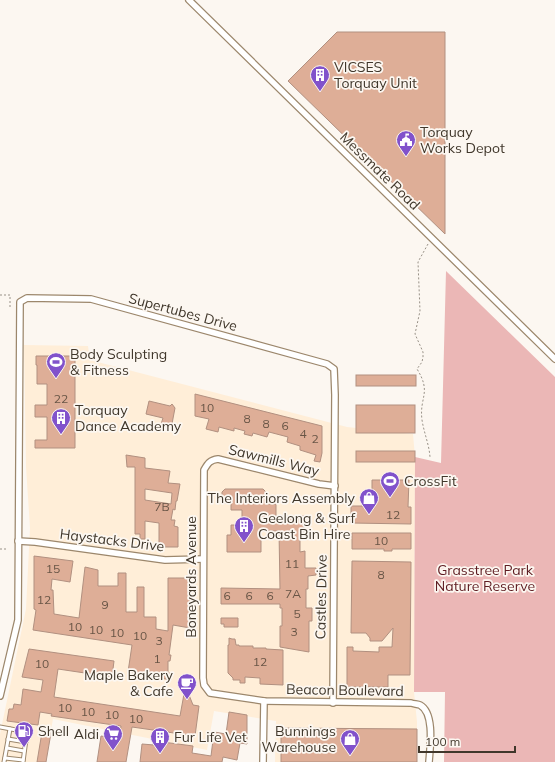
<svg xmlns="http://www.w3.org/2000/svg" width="555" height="762" font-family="Mulish,sans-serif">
  <rect width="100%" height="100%" fill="#fcf7f1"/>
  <polygon fill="#ffeed8" points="24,345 88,346 90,360 347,427 413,434 415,457 414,692 417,722 417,762 275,762 276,721 214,711 207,750 53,719 45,762 0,762 0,734 26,609 30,528 26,467"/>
  <polygon fill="#ebb7b6" points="446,271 555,377 555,762 444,762 445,692 414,692 415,457 441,463"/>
  <g fill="#deae97" stroke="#b19080" fill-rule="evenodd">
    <polygon points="337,32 445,32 445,234 288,81"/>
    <polygon points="36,356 75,356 75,448 35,448 35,440 47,440 47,417 35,417 35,405 47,405 47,384 37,384 37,365 36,365"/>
    <rect x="356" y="375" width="60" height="11"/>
    <polygon points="195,394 322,426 322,453 320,462 314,461 316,455 300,450 300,446 287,442 288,437 269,432 267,437 253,433 252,436 244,434 245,431 234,428 234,431 219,427 218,432 206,429 209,419 195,416"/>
    <polygon points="149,401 170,406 172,404 175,408 171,429 160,427 163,418 146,414"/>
    <rect x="356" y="405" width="59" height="28"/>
    <rect x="356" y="451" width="59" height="11"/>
    <path d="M126,455L145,458V468L170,471L168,483L180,484L177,501H176L175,510L173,509L171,520H175L174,526L178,527V547H159V523L145,521V539H140V534H135V467H127ZM145,489L172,493L171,504L145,500Z"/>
    <polygon points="372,480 409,480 408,507 411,507 411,524 351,523 351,506 365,506 365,502 372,502"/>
    <polygon points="225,489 263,489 266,492 266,504 276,504 276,516 304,516 304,532 300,532 300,552 305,551 305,568 316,568 316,575 308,576 308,589 306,589 306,608 312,608 312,621 309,621 309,652 280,647 280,626 282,626 282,608 280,608 280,604 221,604 221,588 280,589 279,531 261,531 261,552 227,552 227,535 231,535 231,525 242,525 242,510 231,510 231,503 222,503 222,492"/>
    <polygon points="352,533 411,533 411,549 392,549 392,551 384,551 384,549 352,549"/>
    <polygon points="34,556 73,561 70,582 52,579 51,590 53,590 54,614 79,618 85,567 98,570 98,586 118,586 118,573 126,573 126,612 137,612 137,587 144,587 144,617 156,617 156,629 168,631 168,578 190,578 190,628 173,625 169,655 171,655 170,661 168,661 168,673 170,673 171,680 128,672 132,645 33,630 36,610 34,609"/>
    <polygon points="352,561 411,562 410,675 388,675 388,687 347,687 347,647 353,647 353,651 379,652 379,647 392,647 393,628 382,641 370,641 370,638 366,633 351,633"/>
    <polygon points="221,618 238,618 238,627 224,627 224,624 221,624"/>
    <polygon points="229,638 232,639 235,639 236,645 239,645 239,646 253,646 253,648 266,648 266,649 283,650 283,685 260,684 260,678 245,677 245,683 240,683 240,680 233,680 233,678 228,673 228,645 229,645"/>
    <polygon points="29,649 114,661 112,677 58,669 54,697 180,716 184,694 189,695 193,705 199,706 195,736 132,727 126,762 97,762 101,736 119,739 121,726 51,716 52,714 40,712 38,725 7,721 9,709 13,709 14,704 21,705 23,689 41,692 43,680 22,677"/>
    <polygon points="229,712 247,715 247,744 240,743 237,760 223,757 222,762 140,762 142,744 154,745 155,741 193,746 192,753 211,756 214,732 226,734"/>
    <polygon points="281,728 417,729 417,762 281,762"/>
    <polygon points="42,732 51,733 46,762 37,762"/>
  </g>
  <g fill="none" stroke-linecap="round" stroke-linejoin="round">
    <g stroke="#9c876c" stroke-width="5">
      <g id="lane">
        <polyline points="0,727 27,732 23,762"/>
        <polyline points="8,739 26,742"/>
        <polyline points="7,748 24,751"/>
        <polyline points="5,758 23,760"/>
        <polyline points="4,762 10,729"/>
      </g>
    </g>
    <g stroke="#9c876c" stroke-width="8">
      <g id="street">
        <polyline points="189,0 555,359"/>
        <path d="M335,486L319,484L218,459C210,460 208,463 204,470L203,678L204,685L210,693L217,694L264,701L411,703C414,704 418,704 420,705C435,713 430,748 429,762"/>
        <polyline points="18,541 35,542 165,560 203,559"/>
        <polyline points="0,696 18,620 20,302 27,298 91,299 327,364 334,369 335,395 333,703"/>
        <polyline points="263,762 264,701"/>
      </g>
    </g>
    <g stroke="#989187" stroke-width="1" stroke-dasharray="2 2" stroke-linecap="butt">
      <path d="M428,244L418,262L420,311L415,334L423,352V357L422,362L417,369C432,393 419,397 422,420C424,433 429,444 430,457"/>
      <polyline points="0,295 10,295 10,308"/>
      <polyline points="0,549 8,549"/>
    </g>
    <use href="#lane" stroke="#fff" stroke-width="3"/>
    <use href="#street" stroke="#fff" stroke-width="5.5"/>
  </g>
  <defs>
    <g id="building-pin" transform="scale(1)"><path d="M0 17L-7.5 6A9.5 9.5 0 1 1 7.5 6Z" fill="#8152cb" stroke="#fcf7f1"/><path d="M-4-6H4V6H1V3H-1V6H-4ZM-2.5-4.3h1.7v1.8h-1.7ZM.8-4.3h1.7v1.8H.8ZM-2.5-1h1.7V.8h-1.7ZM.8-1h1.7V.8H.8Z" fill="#fff"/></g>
    <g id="civic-pin" transform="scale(1)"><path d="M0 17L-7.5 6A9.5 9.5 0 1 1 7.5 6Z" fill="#8152cb" stroke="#fcf7f1"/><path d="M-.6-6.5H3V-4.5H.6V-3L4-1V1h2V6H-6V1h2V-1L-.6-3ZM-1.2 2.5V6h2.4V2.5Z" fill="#fff"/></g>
    <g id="stadium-pin" transform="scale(1)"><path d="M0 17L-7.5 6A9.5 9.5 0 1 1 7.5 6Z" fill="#8152cb" stroke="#fcf7f1"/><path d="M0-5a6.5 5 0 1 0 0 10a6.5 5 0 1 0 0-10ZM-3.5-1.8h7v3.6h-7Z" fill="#fff"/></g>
    <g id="shop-pin" transform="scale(1)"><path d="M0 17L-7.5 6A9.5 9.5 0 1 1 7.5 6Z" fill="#8152cb" stroke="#fcf7f1"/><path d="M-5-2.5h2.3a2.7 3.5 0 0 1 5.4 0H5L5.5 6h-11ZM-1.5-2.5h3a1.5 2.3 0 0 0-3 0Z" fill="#fff"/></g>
    <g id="cafe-pin" transform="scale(1)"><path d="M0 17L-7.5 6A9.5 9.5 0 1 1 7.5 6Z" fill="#8152cb" stroke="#fcf7f1"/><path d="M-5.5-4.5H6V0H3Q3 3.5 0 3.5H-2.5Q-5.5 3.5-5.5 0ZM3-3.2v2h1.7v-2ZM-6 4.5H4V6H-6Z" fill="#fff"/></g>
    <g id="fuel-pin" transform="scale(1)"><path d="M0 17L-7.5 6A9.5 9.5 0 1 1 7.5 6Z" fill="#8152cb" stroke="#fcf7f1"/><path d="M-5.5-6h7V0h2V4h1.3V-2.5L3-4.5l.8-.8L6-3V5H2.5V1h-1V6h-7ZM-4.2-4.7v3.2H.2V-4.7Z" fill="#fff"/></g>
    <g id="supermarket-pin" transform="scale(1)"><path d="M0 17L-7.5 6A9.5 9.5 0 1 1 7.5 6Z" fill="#8152cb" stroke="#fcf7f1"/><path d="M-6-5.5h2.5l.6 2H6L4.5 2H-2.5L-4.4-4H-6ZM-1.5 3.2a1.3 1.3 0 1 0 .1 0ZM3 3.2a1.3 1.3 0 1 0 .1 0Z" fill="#fff"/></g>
  </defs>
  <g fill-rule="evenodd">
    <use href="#building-pin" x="320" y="75"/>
    <use href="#civic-pin" x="406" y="140"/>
    <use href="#stadium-pin" x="56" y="362"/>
    <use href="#building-pin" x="61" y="418"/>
    <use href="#stadium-pin" x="390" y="481"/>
    <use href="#shop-pin" x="369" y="498"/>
    <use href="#building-pin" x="244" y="526"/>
    <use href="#cafe-pin" x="187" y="683"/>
    <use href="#fuel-pin" x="24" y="731"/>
    <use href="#supermarket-pin" x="113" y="734"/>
    <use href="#building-pin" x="160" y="737"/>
    <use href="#shop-pin" x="350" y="739"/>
  </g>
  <g text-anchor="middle" stroke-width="3.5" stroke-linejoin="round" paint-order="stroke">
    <g font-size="12" fill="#685546">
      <text x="61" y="403">22</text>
      <text x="207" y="412">10</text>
      <text x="247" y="423">8</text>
      <text x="266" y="428">8</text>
      <text x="285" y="430">6</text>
      <text x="303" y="438">4</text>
      <text x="315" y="443">2</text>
      <text x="162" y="511">7B</text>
      <text x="393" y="519">12</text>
      <text x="381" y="545">10</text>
      <text x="292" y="568">11</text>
      <text x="53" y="573">15</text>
      <text x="381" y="579">8</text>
      <text x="293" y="598">7A</text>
      <text x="227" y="600">6</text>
      <text x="249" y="600">6</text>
      <text x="270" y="600">6</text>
      <text x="44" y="604">12</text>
      <text x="105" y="609">9</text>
      <text x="297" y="618">5</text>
      <text x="75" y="631">10</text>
      <text x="96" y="634">10</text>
      <text x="294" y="636">3</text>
      <text x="117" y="637">10</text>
      <text x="140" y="640">10</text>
      <text x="159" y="645">3</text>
      <text x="157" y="663">1</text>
      <text x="260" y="666">12</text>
      <text x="42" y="668">10</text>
      <text x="65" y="712">10</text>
      <text x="88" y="716">10</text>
      <text x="112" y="719">10</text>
      <text x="136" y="723">10</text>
    </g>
    <g font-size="14" fill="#40372b" stroke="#fcf7f1" text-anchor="start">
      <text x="334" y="72">VICSES<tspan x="334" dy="16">Torquay Unit</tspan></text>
      <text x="420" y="137">Torquay<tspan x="420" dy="16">Works Depot</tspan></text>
      <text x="70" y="359">Body Sculpting<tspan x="70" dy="16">&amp; Fitness</tspan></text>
      <text x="75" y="415">Torquay<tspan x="75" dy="16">Dance Academy</tspan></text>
      <text x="404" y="486">CrossFit</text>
      <text x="355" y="503" text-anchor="end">The Interiors Assembly</text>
      <text x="258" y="523">Geelong &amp; Surf<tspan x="258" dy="16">Coast Bin Hire</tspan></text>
      <text x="173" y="680" text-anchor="end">Maple Bakery<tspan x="173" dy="16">&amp; Cafe</tspan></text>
      <text x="38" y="736">Shell</text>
      <text x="336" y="736" text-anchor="end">Bunnings<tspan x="336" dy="16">Warehouse</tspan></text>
      <text x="99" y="739" text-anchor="end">Aldi</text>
      <text x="174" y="742">Fur Life Vet</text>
    </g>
    <g font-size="14" fill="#40372b" stroke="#fcf7f1">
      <text transform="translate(380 171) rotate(44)" y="5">Messmate Road</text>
      <text transform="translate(183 312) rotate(15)" y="5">Supertubes Drive</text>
      <text transform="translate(274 460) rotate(14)" y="5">Sawmills Way</text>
      <text transform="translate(112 540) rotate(7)" y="5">Haystacks Drive</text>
      <text transform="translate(191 577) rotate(-90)" y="5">Boneyards Avenue</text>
      <text transform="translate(321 597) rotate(-89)" y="5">Castles Drive</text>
      <text transform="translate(345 690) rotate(1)" y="5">Beacon Boulevard</text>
    </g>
    <g font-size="14" fill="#5e1c21" stroke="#fcf7f1">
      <text x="485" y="575">Grasstree Park<tspan x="485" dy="16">Nature Reserve</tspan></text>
    </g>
  </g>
  <path d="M419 746v6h96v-6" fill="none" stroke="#40372b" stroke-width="2"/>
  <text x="425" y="746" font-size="12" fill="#40372b" stroke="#fcf7f1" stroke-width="3" paint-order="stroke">100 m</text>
</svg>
